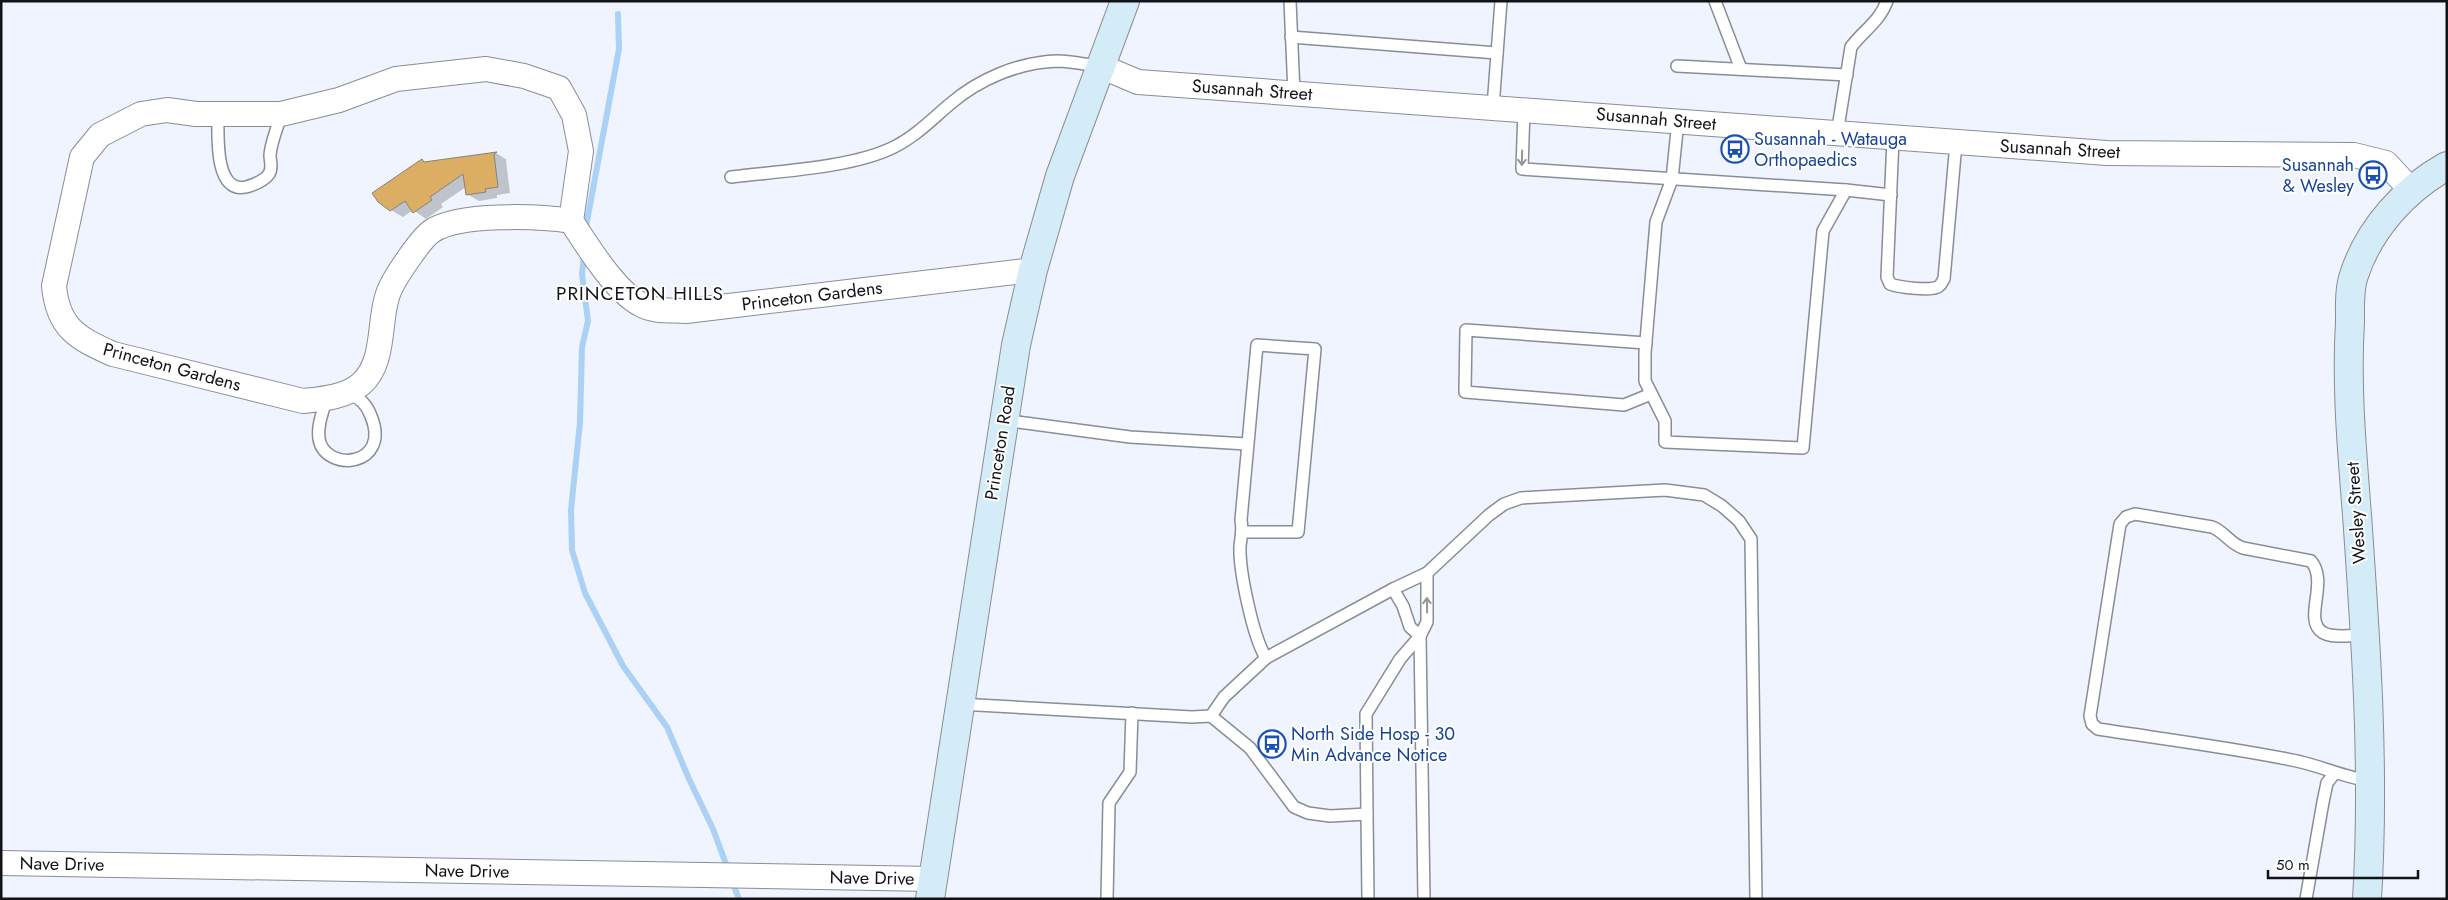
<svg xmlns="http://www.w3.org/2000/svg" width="2448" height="900" font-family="Jost,sans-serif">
  <rect width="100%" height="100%" fill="#eff4ff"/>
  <polygon fill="#0003" points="496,153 507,160 506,161 510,193 497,195 497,198 479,201 467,194 466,187 441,204 443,207 426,219 413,210 403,217 391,210 422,161 426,163"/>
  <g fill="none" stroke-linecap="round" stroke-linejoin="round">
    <g stroke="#abd1f4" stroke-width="6">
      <polyline points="585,232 619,49 618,14"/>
      <polyline points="584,254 582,274 588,321 582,347 580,422 571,510 572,550 585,593 623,666 667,727 689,779 713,829 729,872"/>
      <polyline points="732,881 739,899"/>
    </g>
  </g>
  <polygon fill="#dcae64" stroke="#878279" points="497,152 494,154 498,187 485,189 486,192 466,195 463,174 430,197 432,200 413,213 405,201 390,211 378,202 372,193 422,159 424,162"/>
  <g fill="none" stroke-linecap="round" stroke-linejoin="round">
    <g stroke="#888d96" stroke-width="14">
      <g id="lane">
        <polyline points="1290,1 1294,93"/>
        <polyline points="1715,1 1741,69"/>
        <polyline points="1291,37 1497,53"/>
        <polyline points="1677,66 1847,75"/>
        <polyline points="1493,107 1501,1"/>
        <polyline points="1524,109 1522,169 1846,190 1891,195"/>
        <path d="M218,114C218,134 214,194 246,187C253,185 264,181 269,174C273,167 270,162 270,155C271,141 278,127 281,114"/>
        <polyline points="1678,121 1672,179 1656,222 1645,353 1645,381 1665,421 1665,442 1803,448 1823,231 1846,190"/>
        <path d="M1837,134L1851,47C1863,31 1880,21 1887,1"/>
        <path d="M1893,139L1887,277L1890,284C1898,287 1933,292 1939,286C1942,284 1942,281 1944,279L1956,143"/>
        <path d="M731,177C779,171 850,168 892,148C915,137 931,120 950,104C979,79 1019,62 1058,61C1072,61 1086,65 1100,66"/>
        <polyline points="1646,343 1466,330 1465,392 1624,405 1651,394"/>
        <path d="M327,398C323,411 317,425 319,439C325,473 392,467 371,416C367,405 359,397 348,393"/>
        <polyline points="1003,420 1130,437 1247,444"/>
        <path d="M1243,532H1298L1315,349L1257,345L1241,520C1243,530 1241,537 1240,546C1239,571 1253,637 1266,658"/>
        <polyline points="1393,589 1403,606 1410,627 1420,636 1424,899"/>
        <path d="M2365,635C2353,635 2332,639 2322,632C2303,619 2329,582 2311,561L2243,548C2230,544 2225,532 2212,527L2135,514L2126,517L2120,524L2090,716L2092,724L2098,729C2163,739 2228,747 2292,760C2319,765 2343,777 2370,781"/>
        <polyline points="959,704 1192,717 1211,716 1250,748 1294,807 1308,813 1330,816 1367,814 1368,899"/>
        <polyline points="1211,716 1224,697 1266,658 1393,589 1427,573 1489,515 1504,504 1521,498 1665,490 1704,495 1722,506 1739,521 1751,539 1756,899"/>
        <polyline points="1367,814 1366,714 1400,659 1420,636 1427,622 1427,573"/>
        <polyline points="1107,899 1109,803 1130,772 1132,713"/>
        <polyline points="2306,899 2323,802 2327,783 2334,774"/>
      </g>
    </g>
    <g stroke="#888d96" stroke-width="26">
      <g id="street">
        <polyline points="1100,66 1138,82 2107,153 2354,155 2386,163 2412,191"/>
        <path d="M571,221L581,151L574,115L559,88L524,76L486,69L396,79L339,100L281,114H196L167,110L141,114L100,135L82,157L54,286C58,328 77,338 113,354L303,401C322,399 346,397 361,384C386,362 378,321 388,294C392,281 421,238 432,231C459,213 538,216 571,221C587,245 614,290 640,304C653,312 671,310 686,311L1033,270"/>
        <polyline points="1,863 933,879"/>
      </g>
    </g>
    <g stroke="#888d96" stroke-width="30">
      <g id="secondary">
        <polyline points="930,899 1016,345 1033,270 1060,176 1125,1"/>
        <path d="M2367,899C2375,771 2366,643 2357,515C2352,451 2346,386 2350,322C2350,307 2349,289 2354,275C2369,229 2405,189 2447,166"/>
      </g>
    </g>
    <use href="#lane" stroke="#fff" stroke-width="11"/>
    <use href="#street" stroke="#fff" stroke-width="24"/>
    <use href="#secondary" stroke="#d4ecf8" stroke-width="28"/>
  </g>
  <defs><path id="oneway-shaft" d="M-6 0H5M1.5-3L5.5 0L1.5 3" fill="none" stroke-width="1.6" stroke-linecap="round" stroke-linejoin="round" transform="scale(1.25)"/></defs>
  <g stroke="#949597">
    <use href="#oneway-shaft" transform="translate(1522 158) rotate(91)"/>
    <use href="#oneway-shaft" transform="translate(1427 605) rotate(-91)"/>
  </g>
  <defs>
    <g id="bus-ring" transform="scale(1.4375)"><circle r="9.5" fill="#fff" stroke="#1a4fb4" stroke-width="1.5"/><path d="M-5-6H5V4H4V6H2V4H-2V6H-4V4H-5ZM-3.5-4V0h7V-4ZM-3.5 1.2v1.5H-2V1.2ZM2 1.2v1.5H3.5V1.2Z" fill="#1a4fb4"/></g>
  </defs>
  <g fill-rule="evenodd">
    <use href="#bus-ring" x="1735" y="149"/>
    <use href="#bus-ring" x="2373" y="175"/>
    <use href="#bus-ring" x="1272" y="744"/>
  </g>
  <g text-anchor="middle" stroke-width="4" stroke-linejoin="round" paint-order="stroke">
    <g font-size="18" fill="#111317" stroke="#fff">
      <text transform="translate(1252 90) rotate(4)" y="6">Susannah Street</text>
      <text transform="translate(1656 119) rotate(5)" y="6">Susannah Street</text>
      <text transform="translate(2060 149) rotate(3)" y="6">Susannah Street</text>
      <text transform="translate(812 296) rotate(-7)" y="6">Princeton Gardens</text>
      <text transform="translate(172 367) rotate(15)" y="6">Princeton Gardens</text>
      <text transform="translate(1000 443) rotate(-81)" y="6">Princeton Road</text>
      <text transform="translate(2356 513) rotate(-94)" y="6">Wesley Street</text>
      <text transform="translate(62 864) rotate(1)" y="6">Nave Drive</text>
      <text transform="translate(467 871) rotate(1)" y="6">Nave Drive</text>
      <text transform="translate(872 878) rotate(1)" y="6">Nave Drive</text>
    </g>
    <g font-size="18" fill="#164399" stroke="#fff" text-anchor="start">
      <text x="1754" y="145">Susannah - Watauga<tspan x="1754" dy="21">Orthopaedics</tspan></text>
      <text x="2354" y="171" text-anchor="end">Susannah<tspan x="2354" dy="21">&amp; Wesley</tspan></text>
      <text x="1291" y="740">North Side Hosp - 30<tspan x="1291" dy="21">Min Advance Notice</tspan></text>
    </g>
    <g font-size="19" letter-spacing="1" fill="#111317" stroke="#fff">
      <text x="640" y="300">PRINCETON HILLS</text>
    </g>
  </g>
  <rect width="2448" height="900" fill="none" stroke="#111317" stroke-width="5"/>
  <path d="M2268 870v8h150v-8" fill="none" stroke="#111317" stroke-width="2.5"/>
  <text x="2276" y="870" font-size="15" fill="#111317" stroke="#ffffff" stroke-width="4" paint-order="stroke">50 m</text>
</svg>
